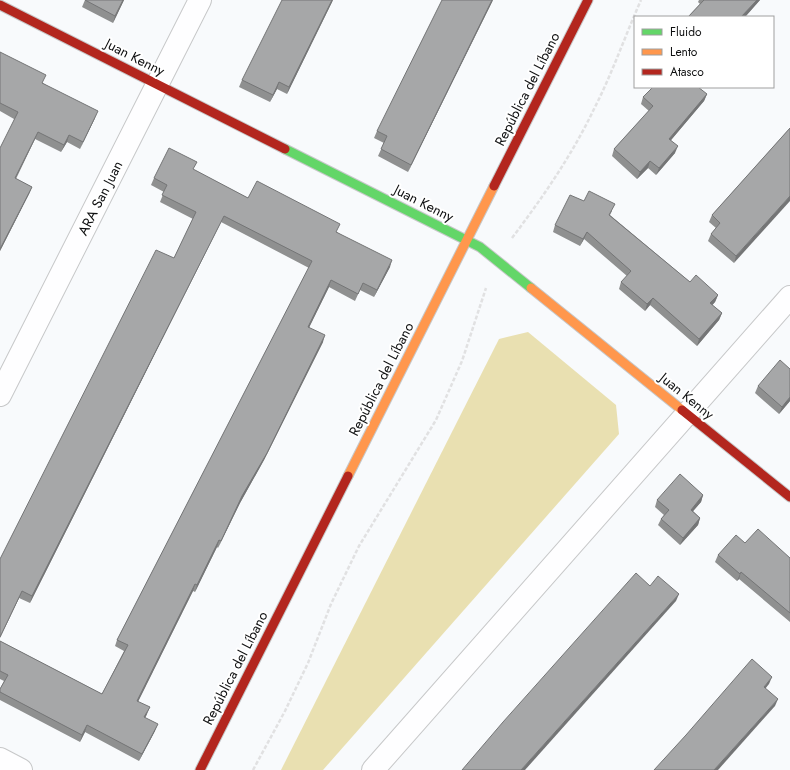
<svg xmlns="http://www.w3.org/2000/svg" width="790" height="770" font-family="Jost,sans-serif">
  <rect width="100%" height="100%" fill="#f8fafc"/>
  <polygon fill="#e9e0b1" points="528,332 616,405 619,434 323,770 281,770 499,339"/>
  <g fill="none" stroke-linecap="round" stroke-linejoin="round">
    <g stroke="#c7c8c9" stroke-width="24">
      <g id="street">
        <polyline points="0,395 200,0"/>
        <polyline points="0,759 21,770"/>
        <polyline points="373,770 790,297"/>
      </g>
    </g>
    <g stroke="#c7c8c9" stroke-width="11">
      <polyline id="fast" points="285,149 480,247 531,288"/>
    </g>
    <g stroke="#c7c8c9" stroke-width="11">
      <g id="slow">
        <polyline points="531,288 682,410"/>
        <polyline points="348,476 494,186"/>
      </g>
    </g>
    <g stroke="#c7c8c9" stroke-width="11">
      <g id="jam">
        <polyline points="0,5 285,149"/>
        <polyline points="494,186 588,0"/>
        <polyline points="682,410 790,497"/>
        <polyline points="200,770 348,476"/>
      </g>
    </g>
    <g stroke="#e1e1e2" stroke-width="2.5" stroke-dasharray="4 2" stroke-linecap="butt">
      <path d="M512,238C543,197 572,155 594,109C612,74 625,36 641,0"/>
      <polyline points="253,770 285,711 308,663 331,604 359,546 436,420 462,361 486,288"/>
    </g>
    <use href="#street" stroke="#fefeff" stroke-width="22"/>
    <use href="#fast" stroke="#63d668" stroke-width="9"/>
    <use href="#slow" stroke="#ff974d" stroke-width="9"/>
    <use href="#jam" stroke="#b3261e" stroke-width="9"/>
  </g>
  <g fill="#8f9090">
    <polygon points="85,0 124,0 113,23 82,7"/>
    <polygon points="333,0 287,94 277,89 270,102 239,87 242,80"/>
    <polygon points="493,0 408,172 378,156 384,143 374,138 377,131"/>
    <polygon points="699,0 760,0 745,17 688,17 700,4 698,2"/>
    <polygon points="0,52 43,83 95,118 80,149 67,142 61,152 35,139 16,179 32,187 29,194 0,251 14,119 0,111"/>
    <polygon points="707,94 704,101 671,140 675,153 656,175 648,168 637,179 612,156 614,149 649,111 641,104 643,97"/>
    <polygon points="790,128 734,263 708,241 711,234 716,228 709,222 712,215"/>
    <polygon points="194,170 248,198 337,232 390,267 374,297 360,290 355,301 329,287 309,327 323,342 264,460 240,503 218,548 217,547 195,592 193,591 138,701 147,714 145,718 155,731 139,761 85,732 80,742 0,700 0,689 4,681 0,679 0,641 102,694 124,651 115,646 117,640 309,268 221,222 30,603 19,598 0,638 174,258 193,219 160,202 164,192 151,185 154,178"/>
    <polygon points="584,201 612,211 610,215 690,282 718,295 715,302 712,305 722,313 719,320 697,346 650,305 645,311 619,289 621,282 627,276 584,239 580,246 553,232 555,225"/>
    <polygon points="758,386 790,401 779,414 755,393"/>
    <polygon points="703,495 701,502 693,511 700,518 698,525 680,545 658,525 661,519 664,515 655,507 657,500"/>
    <polygon points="745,543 790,558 790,622 739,579 737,581 715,562 718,555"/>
  </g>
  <g fill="#747576">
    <polygon points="123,0 124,0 113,23 115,16"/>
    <polygon points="332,0 333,0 287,94 289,87"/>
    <polygon points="492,0 493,0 408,172 411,165"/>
    <polygon points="757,0 760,0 745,17 741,17"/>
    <polygon points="279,82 277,89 270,102 273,95"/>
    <polygon points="707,94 704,101 666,146 669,139"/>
    <polygon points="98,111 95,118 80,149 83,142"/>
    <polygon points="38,132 35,139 12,185 15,178"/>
    <polygon points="69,135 67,142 61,152 64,145"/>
    <polygon points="678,146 675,153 656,175 659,168"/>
    <polygon points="650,161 648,168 637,179 640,172"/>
    <polygon points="32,187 29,194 0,251 0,249"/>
    <polygon points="790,196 790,201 734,263 736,256"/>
    <polygon points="224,216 221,222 30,603 32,596"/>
    <polygon points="587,232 584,239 580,246 583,239"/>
    <polygon points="392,260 390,267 374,297 377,290"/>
    <polygon points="331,280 329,287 306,334 308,327"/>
    <polygon points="718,295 715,302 708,310 710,303"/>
    <polygon points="653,298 650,305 645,311 647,304"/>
    <polygon points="722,313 719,320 697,346 699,339"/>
    <polygon points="325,335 323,342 264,460 240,503 218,548 221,541 242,496"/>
    <polygon points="790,397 790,401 779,414 782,407"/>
    <polygon points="703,495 701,502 688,517 691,510"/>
    <polygon points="700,518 698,525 680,545 683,538"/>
    <polygon points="219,540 217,547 195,592 197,585"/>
    <polygon points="741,572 739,579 737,581 740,574"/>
    <polygon points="195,584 193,591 135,708 137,701"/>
    <polygon points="22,591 19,598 0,638 0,637"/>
    <polygon points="679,594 676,601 525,770 521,770"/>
    <polygon points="772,677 769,684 761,694 764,687"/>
    <polygon points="778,699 775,706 718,770 714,770"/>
    <polygon points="150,707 147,714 142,724 144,717"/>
    <polygon points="158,724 155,731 139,761 142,754"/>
    <polygon points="87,725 85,732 80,742 82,735"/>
  </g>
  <g fill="#a6a7a8" stroke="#747576">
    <polygon points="85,0 123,0 115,16"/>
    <polygon points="282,0 332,0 289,87 279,82 273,95 242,80"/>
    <polygon points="442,0 492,0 411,165 381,149 387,136 377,131"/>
    <polygon points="704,0 757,0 741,17 688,17"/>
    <polygon points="0,52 46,75 42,83 98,111 83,142 69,135 64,145 38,132 15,178 32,187 0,249 0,148 18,112 0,103"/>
    <polygon points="653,87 698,87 707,94 669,139 678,146 659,168 650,161 640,172 614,149 653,106 643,97"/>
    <polygon points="790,128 790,196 736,256 711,234 720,223 712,215"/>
    <polygon points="169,148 197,162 193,169 248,198 257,181 340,224 336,232 392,260 377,290 363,283 358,294 331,280 308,327 325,335 267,453 242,496 221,541 219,540 197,585 195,584 137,701 150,707 144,717 158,724 142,754 87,725 82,735 0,692 0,689 8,675 0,671 0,641 102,694 128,645 117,640 312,261 224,216 32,596 22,591 0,637 0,559 156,250 174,258 196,212 162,195 167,185 154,178"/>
    <polygon points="589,191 615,204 609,215 690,282 696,275 718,295 710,303 722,313 699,339 653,298 647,304 621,282 631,271 587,232 583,239 555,225 570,195 584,201"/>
    <polygon points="780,360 790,369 790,397 782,407 758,386"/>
    <polygon points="680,474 703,495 691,510 700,518 683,538 661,519 669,510 657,500"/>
    <polygon points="758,529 790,558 790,613 741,572 740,574 718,555 736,535 745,543"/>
    <polygon points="636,573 650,586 658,576 679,594 521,770 462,770 503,722"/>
    <polygon points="752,659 772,677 764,687 778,699 714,770 654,770 686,735"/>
  </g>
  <g text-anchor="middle" stroke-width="4" stroke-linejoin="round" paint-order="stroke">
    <g font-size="14" fill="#0e0f10" stroke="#fff">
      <text transform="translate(135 57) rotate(27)" y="5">Juan Kenny</text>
      <text transform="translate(527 89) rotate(-63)" y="5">República del Líbano</text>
      <text transform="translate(100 198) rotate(-63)" y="5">ARA San Juan</text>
      <text transform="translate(424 203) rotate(27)" y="5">Juan Kenny</text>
      <text transform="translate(381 379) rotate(-63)" y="5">República del Líbano</text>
      <text transform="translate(687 396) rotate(39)" y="5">Juan Kenny</text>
      <text transform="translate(235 668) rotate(-63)" y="5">República del Líbano</text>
    </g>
  </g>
  <rect x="634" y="16" width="140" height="72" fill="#ffffff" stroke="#9f9f9f"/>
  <rect x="642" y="29" width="20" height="6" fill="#63d668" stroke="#9f9f9f"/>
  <text x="670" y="36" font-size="12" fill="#0e0f10">Fluido</text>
  <rect x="642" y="49" width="20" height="6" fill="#ff974d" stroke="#9f9f9f"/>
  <text x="670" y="56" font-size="12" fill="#0e0f10">Lento</text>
  <rect x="642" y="69" width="20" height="6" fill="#b3261e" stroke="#9f9f9f"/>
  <text x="670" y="76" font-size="12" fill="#0e0f10">Atasco</text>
</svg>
